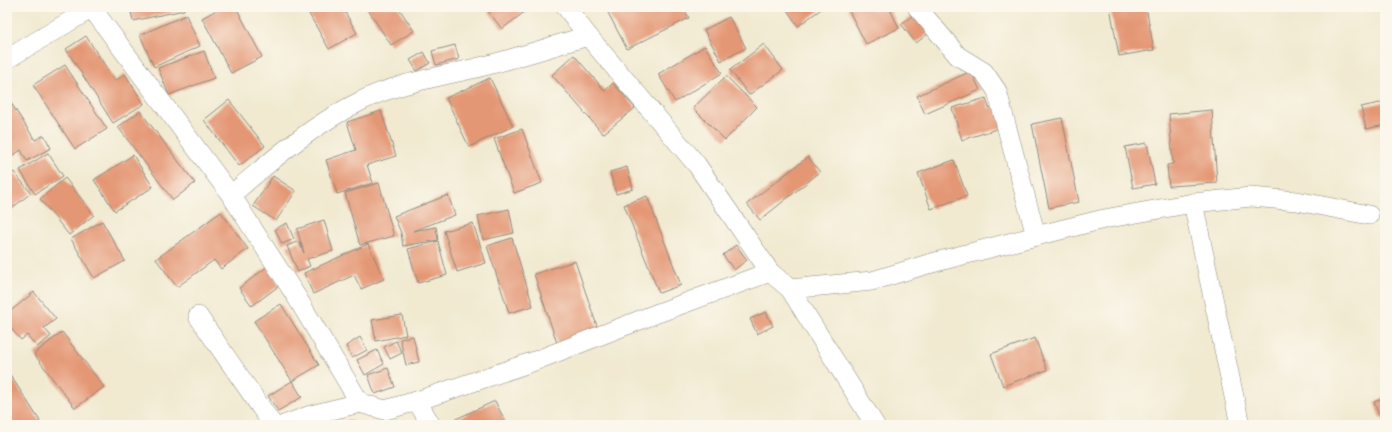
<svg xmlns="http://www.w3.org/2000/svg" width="1392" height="432" font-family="'Balsamiq Sans',sans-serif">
  <rect width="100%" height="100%" fill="#fbf7ec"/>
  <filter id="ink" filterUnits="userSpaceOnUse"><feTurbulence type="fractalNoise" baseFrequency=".025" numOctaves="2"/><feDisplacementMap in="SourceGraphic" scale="8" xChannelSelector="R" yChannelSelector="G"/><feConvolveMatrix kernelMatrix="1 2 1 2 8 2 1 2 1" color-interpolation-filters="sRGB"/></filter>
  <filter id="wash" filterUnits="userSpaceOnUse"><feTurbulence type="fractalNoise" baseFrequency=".012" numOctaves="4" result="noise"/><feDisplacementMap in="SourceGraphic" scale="16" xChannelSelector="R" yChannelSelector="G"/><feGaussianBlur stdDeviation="0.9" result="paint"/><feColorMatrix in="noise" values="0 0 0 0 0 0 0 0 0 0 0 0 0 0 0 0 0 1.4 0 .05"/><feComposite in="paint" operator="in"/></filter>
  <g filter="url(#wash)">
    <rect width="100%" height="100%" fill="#f1ead1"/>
    <g id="blocks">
      <g fill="#e49775">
        <polygon points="130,7 184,7 184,10 133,21"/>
        <polygon points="222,7 236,7 262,57 231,73 202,18"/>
        <polygon points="322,7 342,7 357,33 329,49 309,14"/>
        <polygon points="366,7 398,7 414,31 391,45"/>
        <polygon points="485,7 531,7 502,29"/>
        <polygon points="605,7 672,7 673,9 683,7 689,18 627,49"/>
        <polygon points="785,7 824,7 798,26"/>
        <polygon points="847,7 889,7 899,28 866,44"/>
        <polygon points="1110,7 1146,7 1154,50 1119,56"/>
        <polygon points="917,12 932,31 916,43 901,24"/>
        <polygon points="186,15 200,46 154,67 140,35"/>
        <polygon points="729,17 746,48 721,61 704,30"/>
        <polygon points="86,36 115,81 125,74 144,104 113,123 66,49"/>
        <polygon points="764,44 783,70 749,95 730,70"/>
        <polygon points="455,45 459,59 436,65 432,51"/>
        <polygon points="705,46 722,73 675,102 658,74"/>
        <polygon points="204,51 214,78 169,95 158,68"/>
        <polygon points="424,52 430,63 417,71 410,60"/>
        <polygon points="574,55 605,91 613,83 635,108 603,134 552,75"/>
        <polygon points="65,65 107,129 75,149 33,85"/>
        <polygon points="971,71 980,90 925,114 917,96"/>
        <polygon points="726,76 757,107 725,140 693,108"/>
        <polygon points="490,78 513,126 469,147 446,98"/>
        <polygon points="7,97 35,140 44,135 51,148 27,161 21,150 9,158 7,155"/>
        <polygon points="986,98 989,108 997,105 1003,127 962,140 952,108"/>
        <polygon points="229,100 265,146 239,166 204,120"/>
        <polygon points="1384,102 1385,125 1366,129 1361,107"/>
        <polygon points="1212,110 1217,183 1169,186 1167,165 1173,164 1169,114"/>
        <polygon points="140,111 195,183 173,200 118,127"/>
        <polygon points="381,111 396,156 367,165 373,183 337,194 326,160 356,150 347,122"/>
        <polygon points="1062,118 1079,202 1049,208 1032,124"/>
        <polygon points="522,129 542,183 514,193 494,139"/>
        <polygon points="1147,143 1155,184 1133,188 1125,147"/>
        <polygon points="48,153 63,176 35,194 20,170"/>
        <polygon points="133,155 153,187 115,211 94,180"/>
        <polygon points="808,157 820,172 760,220 747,204"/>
        <polygon points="954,160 967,196 931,209 918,173"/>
        <polygon points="627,167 633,189 616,194 610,172"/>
        <polygon points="14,172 31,193 7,212 7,177"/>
        <polygon points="273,176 296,191 276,221 253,206"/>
        <polygon points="65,178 94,215 69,235 40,199"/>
        <polygon points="379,183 394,236 360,245 345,193"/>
        <polygon points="448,195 455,215 413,231 436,227 438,240 403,246 401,233 394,216"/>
        <polygon points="647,196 681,285 659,293 624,205"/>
        <polygon points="509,209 514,233 483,240 478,216"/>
        <polygon points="221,212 248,249 221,269 214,260 177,287 156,259"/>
        <polygon points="324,220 333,251 307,259 310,266 298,272 287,246 299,241 304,253 297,229"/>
        <polygon points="102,221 125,261 94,278 71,239"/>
        <polygon points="287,223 294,239 282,244 275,229"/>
        <polygon points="473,223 486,263 457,272 444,231"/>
        <polygon points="512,238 533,306 509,313 487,246"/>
        <polygon points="438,241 447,275 418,283 408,249"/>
        <polygon points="368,244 384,279 361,289 354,275 313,294 304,273"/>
        <polygon points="736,245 747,260 734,270 723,255"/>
        <polygon points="575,261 599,332 558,346 534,274"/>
        <polygon points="267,267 280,285 252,306 239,288"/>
        <polygon points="34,292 56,319 44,328 51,336 37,347 27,335 21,340 7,324 7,314"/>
        <polygon points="281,304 319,365 292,381 254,321"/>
        <polygon points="766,312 773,326 757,334 750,319"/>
        <polygon points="402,315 406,335 376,341 372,320"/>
        <polygon points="62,332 104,387 75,408 34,354"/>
        <polygon points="413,336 419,362 406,365 400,339"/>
        <polygon points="360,337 367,350 352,358 346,346"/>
        <polygon points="1035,338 1047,370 1003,386 991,354"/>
        <polygon points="396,341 402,353 390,359 384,347"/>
        <polygon points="377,350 384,364 365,375 357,360"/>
        <polygon points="388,368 395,387 375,394 368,375"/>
        <polygon points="7,370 40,421 34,425 7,425"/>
        <polygon points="292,381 302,397 278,411 268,396"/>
        <polygon points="1385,397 1385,416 1380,418 1374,402"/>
        <polygon points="495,401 507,425 446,425 445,424"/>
        <polygon points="351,420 354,425 343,425"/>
      </g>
    </g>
  </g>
  <g filter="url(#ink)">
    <use href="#blocks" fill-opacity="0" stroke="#8e8a7e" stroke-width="1"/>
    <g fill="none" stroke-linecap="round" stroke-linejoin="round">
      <g stroke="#8e8a7e" stroke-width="20">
        <g id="street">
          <polyline points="91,7 231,195 296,296 360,403 311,415 284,425"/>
          <polyline points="917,7 958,56 984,72 997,91 1036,236"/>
          <polyline points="588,36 697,165 770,272 790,289 875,425"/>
          <polyline points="7,59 92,8"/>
          <path d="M231,195C272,160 312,125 361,101C394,84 443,76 480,67C517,58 552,46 588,36L566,7"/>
          <polyline points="1193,203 1240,425"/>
          <polyline points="790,289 872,281 928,264 1036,236 1104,219 1193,203 1251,197 1297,201 1369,215"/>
          <polyline points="198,316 273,425"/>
          <polyline points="417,401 431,425"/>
          <polyline points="360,403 385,410 417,401 532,362 658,313 770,272"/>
        </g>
      </g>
      <use href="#street" stroke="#fff" stroke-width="19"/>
    </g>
  </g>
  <rect width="1392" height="432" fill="none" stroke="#fbf7ec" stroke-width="24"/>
</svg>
